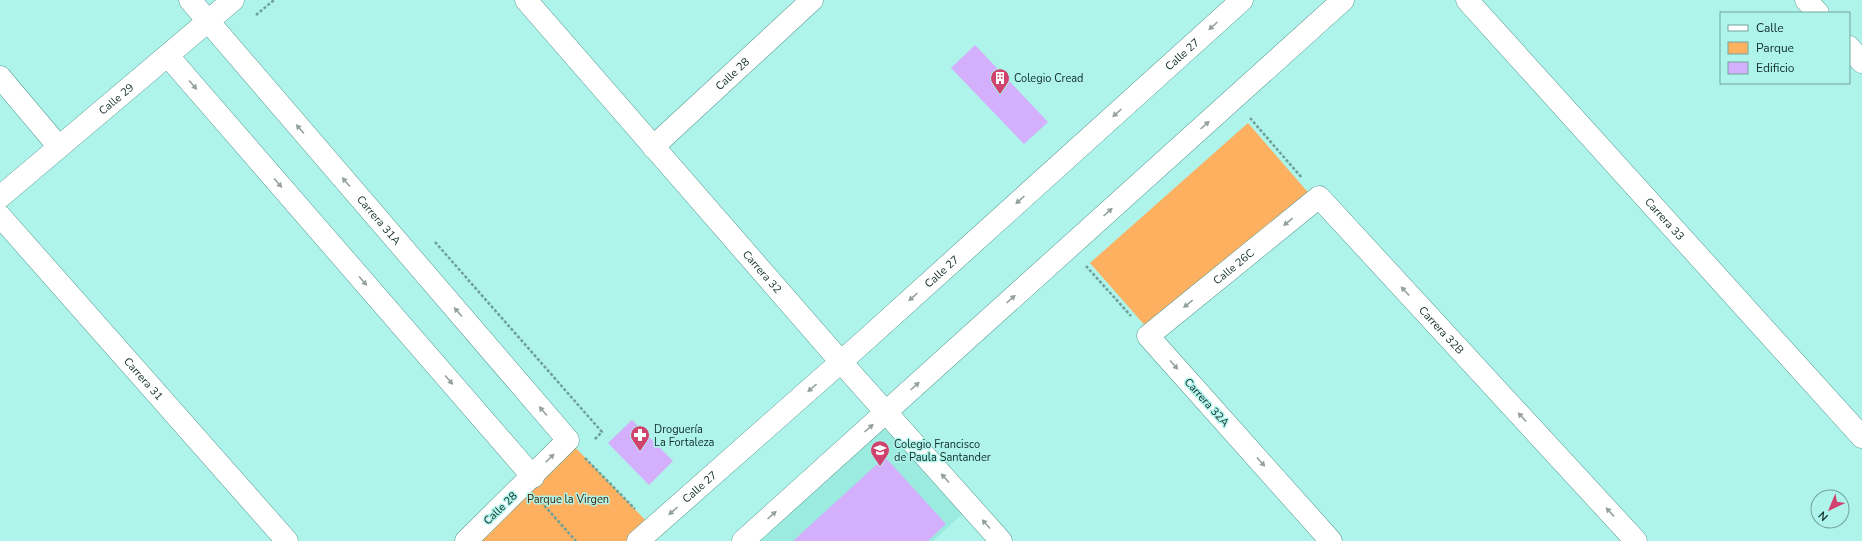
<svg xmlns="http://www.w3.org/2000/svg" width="1862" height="541" font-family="'Nunito Sans',sans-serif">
  <rect width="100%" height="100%" fill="#aff4eb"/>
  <polygon fill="#9bebe0" points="886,412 970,507 933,541 743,541"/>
  <g fill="#fdb05f">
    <polygon points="1248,123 1312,197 1148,329 1090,263"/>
    <polygon points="568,440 653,528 638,541 466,541"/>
  </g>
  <g fill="#d3affc">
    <polygon points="975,45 1048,122 1024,144 951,68"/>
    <polygon points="632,420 673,461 649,485 608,443"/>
    <polygon points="885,457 946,524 928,541 793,541"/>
  </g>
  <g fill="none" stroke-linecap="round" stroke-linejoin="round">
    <g stroke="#589b93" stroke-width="23">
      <g id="minor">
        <path id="s1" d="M190,0L568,440L466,541"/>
        <path id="s2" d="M526,0L841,362L1001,541"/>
        <path id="s3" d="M1467,0L1862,437"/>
        <polyline points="1806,0 1818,13"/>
        <polyline points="1849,47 1862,62"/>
        <polyline points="168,56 533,477"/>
        <polyline points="0,77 59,147"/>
        <path id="s4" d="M653,147L812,0"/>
        <path id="s5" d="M0,197L233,0"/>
        <path id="s6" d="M0,216L287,541"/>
        <path id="s7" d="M1331,541L1148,336L1319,197L1636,541"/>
      </g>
    </g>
    <g stroke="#589b93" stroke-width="23">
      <g id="major">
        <path id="s8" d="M638,541L860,345L1242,0"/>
        <polyline points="743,541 1343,0"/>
      </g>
    </g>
    <g stroke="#6ca099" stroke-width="2.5" stroke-dasharray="3 2" stroke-linecap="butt">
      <polyline points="256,15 274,0"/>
      <polyline points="1250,118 1302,178"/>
      <polyline points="435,242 602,432 594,440"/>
      <polyline points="1086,266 1131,316"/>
      <polyline points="585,458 635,509"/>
      <polyline points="541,502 576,541"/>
    </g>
    <use href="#minor" stroke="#fff" stroke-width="22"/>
    <use href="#major" stroke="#fff" stroke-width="22"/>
  </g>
  <defs><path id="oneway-solid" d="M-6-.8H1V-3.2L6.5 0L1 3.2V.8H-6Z"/></defs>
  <g fill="#94a19f">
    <use href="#oneway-solid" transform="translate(1213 26) rotate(138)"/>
    <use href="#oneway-solid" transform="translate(193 85) rotate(49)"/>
    <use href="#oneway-solid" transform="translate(1117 113) rotate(138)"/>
    <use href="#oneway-solid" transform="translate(1205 125) rotate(-42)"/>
    <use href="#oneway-solid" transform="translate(300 129) rotate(-131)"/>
    <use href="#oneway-solid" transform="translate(346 182) rotate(-131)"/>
    <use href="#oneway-solid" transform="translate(278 183) rotate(49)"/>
    <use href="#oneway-solid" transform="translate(1020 200) rotate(138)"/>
    <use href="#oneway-solid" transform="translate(1108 212) rotate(-42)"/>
    <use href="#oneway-solid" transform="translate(1288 222) rotate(141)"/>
    <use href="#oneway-solid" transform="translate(363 281) rotate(49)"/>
    <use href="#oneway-solid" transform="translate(1405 291) rotate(-133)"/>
    <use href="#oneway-solid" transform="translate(913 297) rotate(138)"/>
    <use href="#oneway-solid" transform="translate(1011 299) rotate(-42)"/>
    <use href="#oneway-solid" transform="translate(1188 304) rotate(141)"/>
    <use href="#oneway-solid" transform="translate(458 312) rotate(-131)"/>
    <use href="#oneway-solid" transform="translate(1174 365) rotate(48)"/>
    <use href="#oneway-solid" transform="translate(449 380) rotate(49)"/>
    <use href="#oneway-solid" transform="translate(915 386) rotate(-42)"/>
    <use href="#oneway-solid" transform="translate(812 388) rotate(139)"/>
    <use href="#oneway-solid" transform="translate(543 411) rotate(-131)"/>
    <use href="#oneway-solid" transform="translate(1522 417) rotate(-133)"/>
    <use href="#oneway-solid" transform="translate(869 428) rotate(-42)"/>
    <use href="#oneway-solid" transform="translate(550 458) rotate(-45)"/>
    <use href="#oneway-solid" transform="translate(1261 462) rotate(48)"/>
    <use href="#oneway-solid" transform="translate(945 478) rotate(-132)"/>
    <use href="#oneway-solid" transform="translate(673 511) rotate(139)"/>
    <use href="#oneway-solid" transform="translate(1610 512) rotate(-133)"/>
    <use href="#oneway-solid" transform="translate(772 515) rotate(-42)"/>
    <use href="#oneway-solid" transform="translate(986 524) rotate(-132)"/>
  </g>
  <defs>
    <g id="building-pin" transform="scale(1)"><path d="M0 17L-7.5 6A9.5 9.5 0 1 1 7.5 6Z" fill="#d0436f" stroke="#aff4eb"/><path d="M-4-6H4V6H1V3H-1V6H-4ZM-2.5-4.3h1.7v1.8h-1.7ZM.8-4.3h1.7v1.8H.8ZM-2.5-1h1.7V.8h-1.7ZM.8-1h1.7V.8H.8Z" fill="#fff"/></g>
    <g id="pharmacy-pin" transform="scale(1)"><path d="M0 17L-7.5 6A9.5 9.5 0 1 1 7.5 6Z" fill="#d0436f" stroke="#aff4eb"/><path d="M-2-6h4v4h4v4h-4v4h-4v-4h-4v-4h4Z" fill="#fff"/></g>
    <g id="school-pin" transform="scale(1)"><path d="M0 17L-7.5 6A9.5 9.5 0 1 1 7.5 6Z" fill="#d0436f" stroke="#aff4eb"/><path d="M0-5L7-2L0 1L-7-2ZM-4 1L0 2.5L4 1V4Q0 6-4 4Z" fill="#fff"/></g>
  </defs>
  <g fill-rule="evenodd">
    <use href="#building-pin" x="1000" y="78"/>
    <use href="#pharmacy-pin" x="640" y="435"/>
    <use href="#school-pin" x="880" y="450"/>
  </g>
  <g text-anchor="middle" stroke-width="3" stroke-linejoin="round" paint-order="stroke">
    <g font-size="11" fill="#112e2a" stroke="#aff4eb">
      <text dy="4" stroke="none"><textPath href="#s8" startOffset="730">Calle 27</textPath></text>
      <text dy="4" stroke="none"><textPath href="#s4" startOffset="108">Calle 28</textPath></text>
      <text dy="4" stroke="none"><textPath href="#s5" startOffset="152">Calle 29</textPath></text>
      <text dy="4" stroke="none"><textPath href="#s3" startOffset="295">Carrera 33</textPath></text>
      <text dy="4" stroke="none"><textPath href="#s1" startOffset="290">Carrera 31A</textPath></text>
      <text dy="4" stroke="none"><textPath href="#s7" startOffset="385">Calle 26C</textPath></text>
      <text dy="4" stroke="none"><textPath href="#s2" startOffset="360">Carrera 32</textPath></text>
      <text dy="4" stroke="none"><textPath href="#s8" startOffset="406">Calle 27</textPath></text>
      <text dy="4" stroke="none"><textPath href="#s7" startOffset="676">Carrera 32B</textPath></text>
      <text dy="4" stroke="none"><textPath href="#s6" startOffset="217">Carrera 31</textPath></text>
      <text transform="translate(1207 402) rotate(48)" y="4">Carrera 32A</text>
      <text dy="4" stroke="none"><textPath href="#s8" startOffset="82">Calle 27</textPath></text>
      <text transform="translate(500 508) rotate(-44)" y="4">Calle 28</text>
    </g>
    <g font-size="11" fill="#112e2a" stroke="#aff4eb" text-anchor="start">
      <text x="1014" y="82">Colegio Cread</text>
      <text x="654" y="433">Droguería<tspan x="654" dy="13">La Fortaleza</tspan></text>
      <text x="894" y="448">Colegio Francisco<tspan x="894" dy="13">de Paula Santander</tspan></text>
    </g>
    <g font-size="11" fill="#442400" stroke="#aff4eb">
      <text x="568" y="503">Parque la Virgen</text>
    </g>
  </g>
  <rect x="1720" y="12" width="130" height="72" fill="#aff4eb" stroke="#70a59e"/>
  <rect x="1728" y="25" width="20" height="6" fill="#ffffff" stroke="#70a59e"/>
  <text x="1756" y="32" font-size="12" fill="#112e2a">Calle</text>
  <rect x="1728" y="42" width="20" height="12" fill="#fdb05f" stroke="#70a59e"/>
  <text x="1756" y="52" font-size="12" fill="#112e2a">Parque</text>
  <rect x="1728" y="62" width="20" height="12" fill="#d3affc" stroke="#70a59e"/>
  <text x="1756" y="72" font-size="12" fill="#112e2a">Edificio</text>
  <g transform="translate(1830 509) rotate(224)"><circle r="19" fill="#aff4eb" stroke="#70a59e"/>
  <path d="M0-3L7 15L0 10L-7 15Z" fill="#d0436f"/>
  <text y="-6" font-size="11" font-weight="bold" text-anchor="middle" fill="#112e2a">N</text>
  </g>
</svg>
